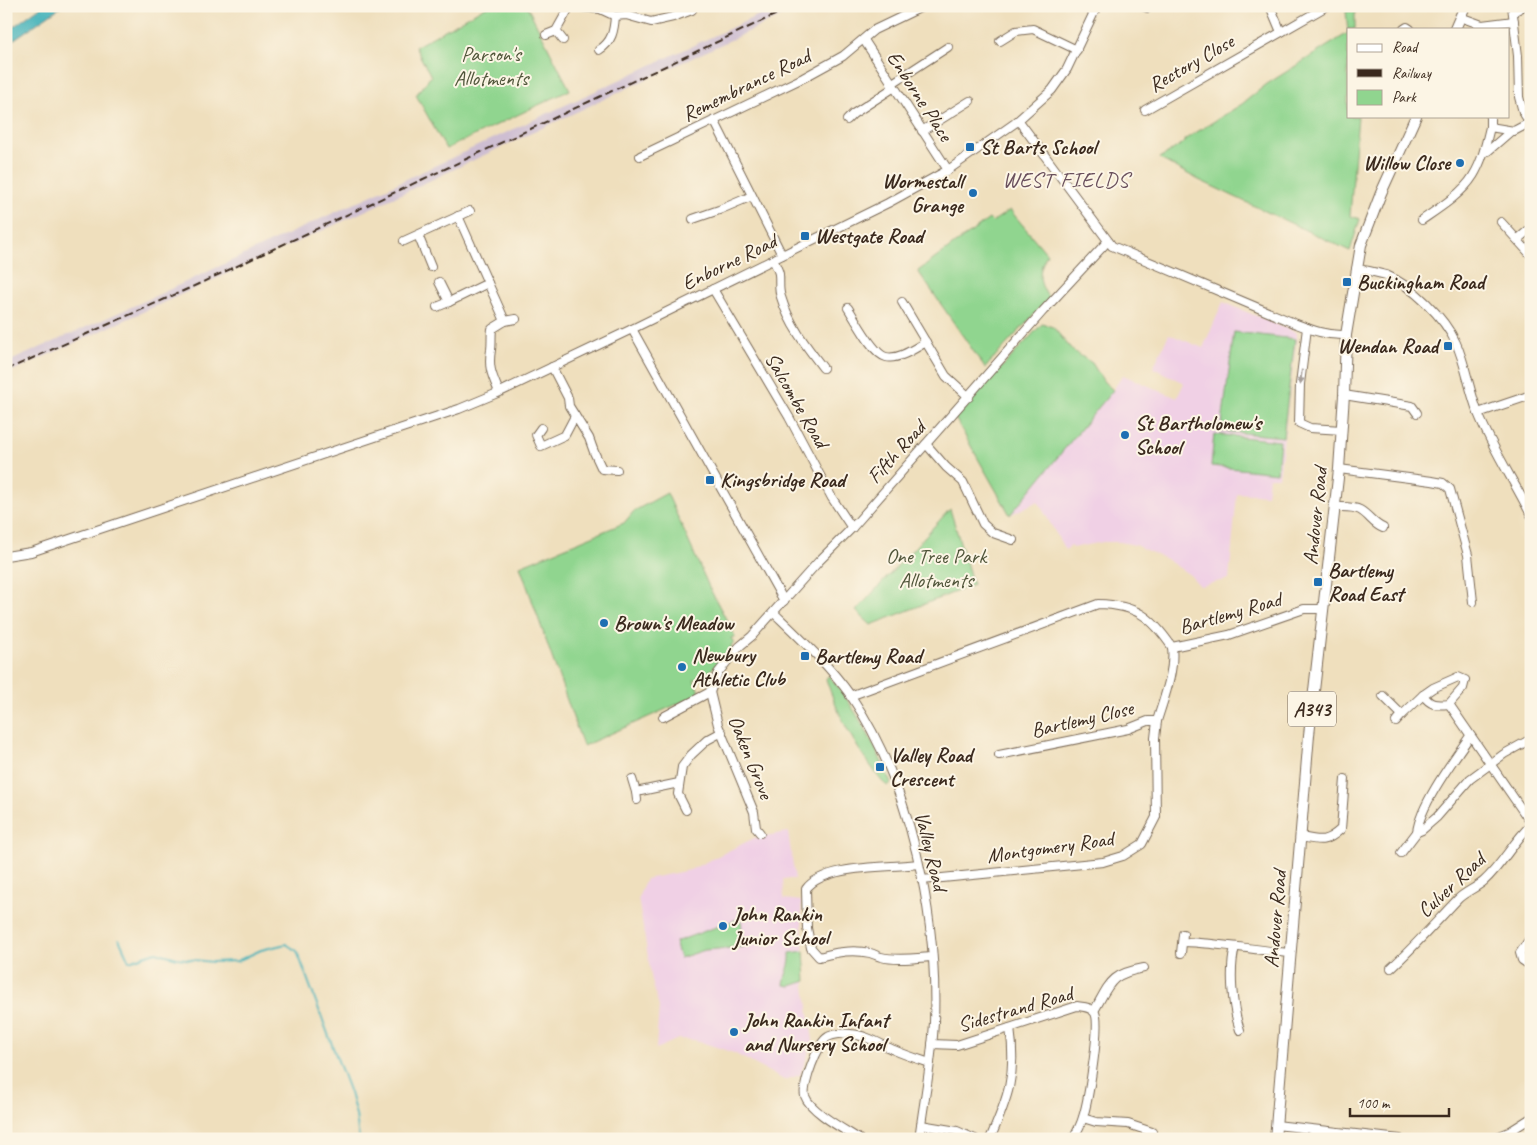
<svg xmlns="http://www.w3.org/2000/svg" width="1537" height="1145" font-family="Caveat,sans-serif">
  <rect width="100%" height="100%" fill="#fcf5e5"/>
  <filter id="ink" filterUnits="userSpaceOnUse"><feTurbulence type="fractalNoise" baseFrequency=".02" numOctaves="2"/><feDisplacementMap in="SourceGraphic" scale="10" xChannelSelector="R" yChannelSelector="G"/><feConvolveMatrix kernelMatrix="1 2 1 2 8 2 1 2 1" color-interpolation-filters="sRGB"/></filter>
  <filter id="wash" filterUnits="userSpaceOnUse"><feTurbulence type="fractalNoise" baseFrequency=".0096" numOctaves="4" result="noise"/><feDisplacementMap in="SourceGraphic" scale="20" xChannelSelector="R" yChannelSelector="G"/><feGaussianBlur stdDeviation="1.12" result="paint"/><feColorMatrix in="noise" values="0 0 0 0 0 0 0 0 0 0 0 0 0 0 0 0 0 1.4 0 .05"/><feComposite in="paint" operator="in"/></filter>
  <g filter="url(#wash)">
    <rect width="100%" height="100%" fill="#efdfbd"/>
    <g fill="#f0d0e5">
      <polygon points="1223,302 1297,333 1279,477 1269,477 1267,495 1237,493 1229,579 1200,586 1190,575 1166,559 1135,545 1120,542 1103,542 1072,548 1071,546 1065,550 1038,501 1010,515 955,418 1042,324 1053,327 1073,351 1092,363 1104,382 1113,390 1123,375 1177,398 1184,383 1153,368 1169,334 1203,348"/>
      <polygon points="788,832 795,879 783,879 784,899 801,901 805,986 813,1041 800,1075 784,1080 734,1053 695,1040 678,1039 656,1049 659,1007 652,981 638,898 646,879 690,870 754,838"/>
    </g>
    <polygon fill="#cebed2" points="778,6 803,6 339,223 6,374 6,363 149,299"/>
    <g fill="#90d58f" stroke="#668056">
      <polygon points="487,6 527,6 570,90 446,149 416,95 431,76 415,47"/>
      <polygon points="1346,11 1355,11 1355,29 1348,29 1348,116 1358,116 1350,216 1360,219 1350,251 1199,180 1162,160 1160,158 1185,142 1184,140 1242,104 1267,84 1348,33"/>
      <path d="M1010,210L1047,254C1038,271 1037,282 1049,298L985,368L918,271L989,219L992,222Z"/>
      <polygon points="1042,324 1053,327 1073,351 1092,363 1104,382 1113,390 1010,515 955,418"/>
      <polygon points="1234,332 1295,339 1283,437 1221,431"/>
      <polygon points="1214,434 1280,441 1277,473 1211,466"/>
      <polygon points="667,493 709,587 735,636 731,638 734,643 731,645 732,649 700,681 698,678 694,680 700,694 583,746 520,566 624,523 634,511"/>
      <polygon points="950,509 973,585 871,625 856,611"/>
      <path d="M828,676L830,677C857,710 874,743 891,783L888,786C882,783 877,775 873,769C852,742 837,712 826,679Z"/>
      <polygon points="741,918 743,947 705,950 680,958 675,942"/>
      <path d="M804,951L806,981L791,986L784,985C785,972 791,967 790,953Z"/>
    </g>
    <polygon fill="#40b1b9" stroke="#3e6e6c" points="42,6 62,6 6,45 6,32"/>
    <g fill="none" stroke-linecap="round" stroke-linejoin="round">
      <polyline stroke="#40b1b9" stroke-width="2" points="119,939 129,961 156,952 177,958 212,962 237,961 261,950 286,944 297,951 350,1093 356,1115 359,1139"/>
    </g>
  </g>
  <g filter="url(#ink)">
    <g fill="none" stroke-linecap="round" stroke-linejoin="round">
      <g stroke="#7a6956" stroke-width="10">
        <g id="minor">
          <polyline points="572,6 600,9 615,16 626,15 651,22 673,17 692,10"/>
          <polyline points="1143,6 1148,8"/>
          <polyline points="1270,6 1281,32"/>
          <polyline points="1512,6 1518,56 1519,97 1523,112 1531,125"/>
          <polyline points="1513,12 1524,6"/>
          <polyline points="1460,17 1482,25 1514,21"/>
          <polyline points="1404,29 1407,27 1410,29"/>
          <polyline points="556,31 563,40"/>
          <polyline points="546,35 556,31 570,6"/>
          <polyline points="864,40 948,170"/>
          <polyline points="1000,41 1016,31 1033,29 1077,50"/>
          <path d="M599,50C612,42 614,31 615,16"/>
          <polyline points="891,84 948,47"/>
          <polyline points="1145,110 1327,6"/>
          <polyline points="714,120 782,255"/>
          <polyline points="847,120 853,114 893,88"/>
          <path d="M1019,121L1112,246L1294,323C1312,330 1327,336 1346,335"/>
          <polyline points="1490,127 1490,116"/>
          <polyline points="922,131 970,101"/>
          <polyline points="1484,152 1488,151 1511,131"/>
          <polyline points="640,156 803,78 843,56 874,30 924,6"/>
          <polyline points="458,216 505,321"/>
          <polyline points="693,219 719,210 752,196"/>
          <path d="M1422,220C1438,209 1462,194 1473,176C1482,162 1486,144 1490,127L1514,131L1529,123"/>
          <polyline points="1501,222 1531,255"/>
          <polyline points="418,235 431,267"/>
          <polyline points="1518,239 1531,228"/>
          <polyline points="404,241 470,211"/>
          <path d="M773,260C775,264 778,269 779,274C780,282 778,289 781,297C789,324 806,346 823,368"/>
          <path d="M1356,269C1366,270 1376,272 1386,275C1413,286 1444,317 1456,343C1466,365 1469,390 1478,413C1492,448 1514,481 1531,515"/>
          <polyline points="439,282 449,302 488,283"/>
          <polyline points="713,289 789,417 832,498 852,528"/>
          <polyline points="902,302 946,376 969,397"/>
          <polyline points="437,307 449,302"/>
          <path d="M848,308C856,320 873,354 886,357C899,360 915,348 926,342"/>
          <polyline points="1307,328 1300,384 1299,423 1310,428 1342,430"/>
          <polyline points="632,329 784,601"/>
          <polyline points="552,367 568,398 569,406 589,438 594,452 602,469 617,470"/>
          <path d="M499,392C492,375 488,368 491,350C492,343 491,336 492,329L505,321L516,319"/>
          <polyline points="1344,395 1412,406 1417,413"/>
          <polyline points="1478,413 1531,395"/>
          <polyline points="541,428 536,435 541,446 565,435 575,416"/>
          <polyline points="926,444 946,467 963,482 983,524 993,533 1013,540"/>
          <polyline points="1339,469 1432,481 1443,483 1450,489 1468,555 1473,602"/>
          <path d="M1335,507C1343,507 1353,506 1360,510C1369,515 1373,524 1383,528"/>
          <polyline points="6,556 31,552 459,409 500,392 632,329 888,203 948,170 1015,123 1052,90 1067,69 1097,6"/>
          <path d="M774,613C801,639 829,665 851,696C911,785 938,917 934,1022C932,1061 924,1100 919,1139"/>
          <path d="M1458,677L1465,680L1463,688L1449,704C1436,705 1431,706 1423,695L1433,688Z"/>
          <polyline points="710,692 718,725 754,812 756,828 760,833"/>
          <path d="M850,696L1098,604C1136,605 1151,616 1172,647L1229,635L1304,609H1323"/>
          <polyline points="1383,696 1402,715 1396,722"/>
          <polyline points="1449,704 1531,823"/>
          <polyline points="1402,715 1423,695"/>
          <polyline points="663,717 710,692 718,673 733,654 740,646 752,636 819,561 852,528 1043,311 1108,241"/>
          <path d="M999,755L1128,729L1148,721H1157C1164,698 1175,671 1172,647"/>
          <polyline points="632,779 636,792 637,800"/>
          <polyline points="636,792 679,783"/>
          <polyline points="686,810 678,794 682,767 691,755 707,740 722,732"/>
          <path d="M1417,832C1420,805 1454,759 1470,736"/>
          <path d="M1301,837C1320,841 1326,843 1341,829L1345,779"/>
          <polyline points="1401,853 1417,832 1422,830 1437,817 1470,779 1504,754 1531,739"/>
          <path d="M918,864C889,868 824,864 806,889L807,928L811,948L819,957C835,952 853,949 870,953C874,954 877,956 881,957C897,961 916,958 932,957"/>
          <polyline points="922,880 1103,862 1123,856 1142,844 1156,817 1155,738 1157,721"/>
          <polyline points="1531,937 1520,953 1522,960 1528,964 1531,964"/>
          <path d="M1183,942C1219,943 1254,950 1290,953"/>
          <path d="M1235,947C1229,970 1232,1007 1240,1030"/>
          <polyline points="1181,953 1183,934"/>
          <path d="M1391,968C1415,946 1436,922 1458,899C1465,892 1476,888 1484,881C1502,865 1513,842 1531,825"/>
          <path d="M1094,1011C1110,983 1110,974 1144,968"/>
          <path d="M932,1044L957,1045L1077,1006C1084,1007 1091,1007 1095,1013C1101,1024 1088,1102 1083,1117C1081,1125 1077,1132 1073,1139"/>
          <polyline points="1083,1118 1096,1122 1128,1124 1152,1132 1150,1139"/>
          <polyline points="921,1125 957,1131 975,1139"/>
          <polyline points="1276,1125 1400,1139"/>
          <path d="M859,1139C845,1130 810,1111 805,1096C802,1086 818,1042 828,1037C833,1034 844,1033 851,1034C866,1035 880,1044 894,1050C905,1055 918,1059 930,1063"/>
          <path d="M990,1139C1008,1098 1017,1074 1010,1028"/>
          <polyline points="1492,1139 1509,1132 1531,1118"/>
        </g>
      </g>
      <g stroke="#7a6956" stroke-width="12">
        <g id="major">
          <polyline points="1455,29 1465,6"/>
          <polyline points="1275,1139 1309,735 1339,469 1344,395 1346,335 1361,245 1381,193 1416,116"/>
        </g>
      </g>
      <use href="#minor" stroke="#fff" stroke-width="8"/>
      <use href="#major" stroke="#fff" stroke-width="10"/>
      <polyline stroke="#3b2a1e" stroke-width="2" stroke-dasharray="8 4" stroke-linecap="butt" points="6,370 192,287 794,6"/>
    </g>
    <defs><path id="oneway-solid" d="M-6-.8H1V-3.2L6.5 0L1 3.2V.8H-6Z" transform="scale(1.25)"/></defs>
    <use fill="#a79f9a" href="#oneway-solid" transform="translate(1301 377) rotate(97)"/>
  </g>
  <g fill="#1f6fb2" stroke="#fcf5e5" stroke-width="2">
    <rect x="965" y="142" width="10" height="10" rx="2.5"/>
    <circle cx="1460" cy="163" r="5"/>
    <circle cx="973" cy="193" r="5"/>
    <rect x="800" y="231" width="10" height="10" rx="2.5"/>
    <rect x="1342" y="277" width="10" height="10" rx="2.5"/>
    <rect x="1443" y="341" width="10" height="10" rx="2.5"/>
    <circle cx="1125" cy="435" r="5"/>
    <rect x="705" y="475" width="10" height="10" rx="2.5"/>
    <rect x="1313" y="577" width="10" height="10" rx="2.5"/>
    <circle cx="604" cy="623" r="5"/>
    <rect x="800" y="651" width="10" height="10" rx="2.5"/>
    <circle cx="682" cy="667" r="5"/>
    <rect x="875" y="762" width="10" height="10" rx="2.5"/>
    <circle cx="723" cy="926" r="5"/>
    <circle cx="734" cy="1032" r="5"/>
  </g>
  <g text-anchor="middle" stroke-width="4" stroke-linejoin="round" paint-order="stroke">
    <rect fill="#fcf5e5" stroke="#75675a" stroke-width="1" x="1288" y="691.5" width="48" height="35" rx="4"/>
    <g font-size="20" font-weight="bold" fill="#3b2a1e">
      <text x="1312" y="716">A343</text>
    </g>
    <g font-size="21" fill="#50553a" stroke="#fcf5e5">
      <text x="491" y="61">Parson's<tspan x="491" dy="24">Allotments</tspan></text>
      <text x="936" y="563">One Tree Park<tspan x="936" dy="24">Allotments</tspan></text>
    </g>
    <g font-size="21" fill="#3b2a1e" stroke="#fcf5e5">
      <text transform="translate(1191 63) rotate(-30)" y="7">Rectory Close</text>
      <text transform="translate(746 85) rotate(-26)" y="7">Remembrance Road</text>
      <text transform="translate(920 96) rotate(57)" y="7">Enborne Place</text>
      <text transform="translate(729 262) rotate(-26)" y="7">Enborne Road</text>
      <text transform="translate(797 400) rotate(60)" y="7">Salcombe Road</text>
      <text transform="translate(896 452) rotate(-48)" y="7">Fifth Road</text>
      <text transform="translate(1315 516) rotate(-84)" y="7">Andover Road</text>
      <text transform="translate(1230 613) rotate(-16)" y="7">Bartlemy Road</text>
      <text transform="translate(1082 719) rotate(-13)" y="7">Bartlemy Close</text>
      <text transform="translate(751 757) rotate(68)" y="7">Oaken Grove</text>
      <text transform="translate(1050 847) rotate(-8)" y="7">Montgomery Road</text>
      <text transform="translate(931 851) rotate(76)" y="7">Valley Road</text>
      <text transform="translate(1451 885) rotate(-43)" y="7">Culver Road</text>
      <text transform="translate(1275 919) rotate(-85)" y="7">Andover Road</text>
      <text transform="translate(1015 1009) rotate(-16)" y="7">Sidestrand Road</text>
    </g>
    <g font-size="21" font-weight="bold" fill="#3b2a1e" stroke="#fcf5e5" text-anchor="start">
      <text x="980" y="154">St Barts School</text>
      <text x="1450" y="170" text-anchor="end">Willow Close</text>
      <text x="963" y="188" text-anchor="end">Wormestall<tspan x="963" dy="24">Grange</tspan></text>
      <text x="815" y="243">Westgate Road</text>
      <text x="1357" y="289">Buckingham Road</text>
      <text x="1438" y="353" text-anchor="end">Wendan Road</text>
      <text x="1135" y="430">St Bartholomew's<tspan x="1135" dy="24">School</tspan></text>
      <text x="720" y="487">Kingsbridge Road</text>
      <text x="1328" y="577">Bartlemy<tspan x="1328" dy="24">Road East</tspan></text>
      <text x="614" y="630">Brown's Meadow</text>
      <text x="692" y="662">Newbury<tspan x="692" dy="24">Athletic Club</tspan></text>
      <text x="815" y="663">Bartlemy Road</text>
      <text x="890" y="762">Valley Road<tspan x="890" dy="24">Crescent</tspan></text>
      <text x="733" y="921">John Rankin<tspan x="733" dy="24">Junior School</tspan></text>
      <text x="744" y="1027">John Rankin Infant<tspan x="744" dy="24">and Nursery School</tspan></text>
    </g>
    <g font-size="22" letter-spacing="1" fill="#6a505d" stroke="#fcf5e5">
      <text x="1066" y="187">WEST FIELDS</text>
    </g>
  </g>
  <rect width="1537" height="1145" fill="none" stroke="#fcf5e5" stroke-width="25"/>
  <rect x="1347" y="28" width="162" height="90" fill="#fcf5e5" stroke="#afa495"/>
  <rect x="1357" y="44" width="25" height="8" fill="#ffffff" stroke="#afa495"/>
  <text x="1392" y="52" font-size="15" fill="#3b2a1e">Road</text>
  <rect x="1357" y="69" width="25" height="8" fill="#3b2a1e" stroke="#afa495"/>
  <text x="1392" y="78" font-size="15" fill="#3b2a1e">Railway</text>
  <rect x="1357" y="90" width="25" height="15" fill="#90d58f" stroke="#afa495"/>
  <text x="1392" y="102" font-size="15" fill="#3b2a1e">Park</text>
  <path d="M1350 1108v8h99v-8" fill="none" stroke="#3b2a1e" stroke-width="2.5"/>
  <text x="1357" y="1108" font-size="15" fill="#3b2a1e" stroke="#fcf5e5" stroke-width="4" paint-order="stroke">100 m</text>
</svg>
